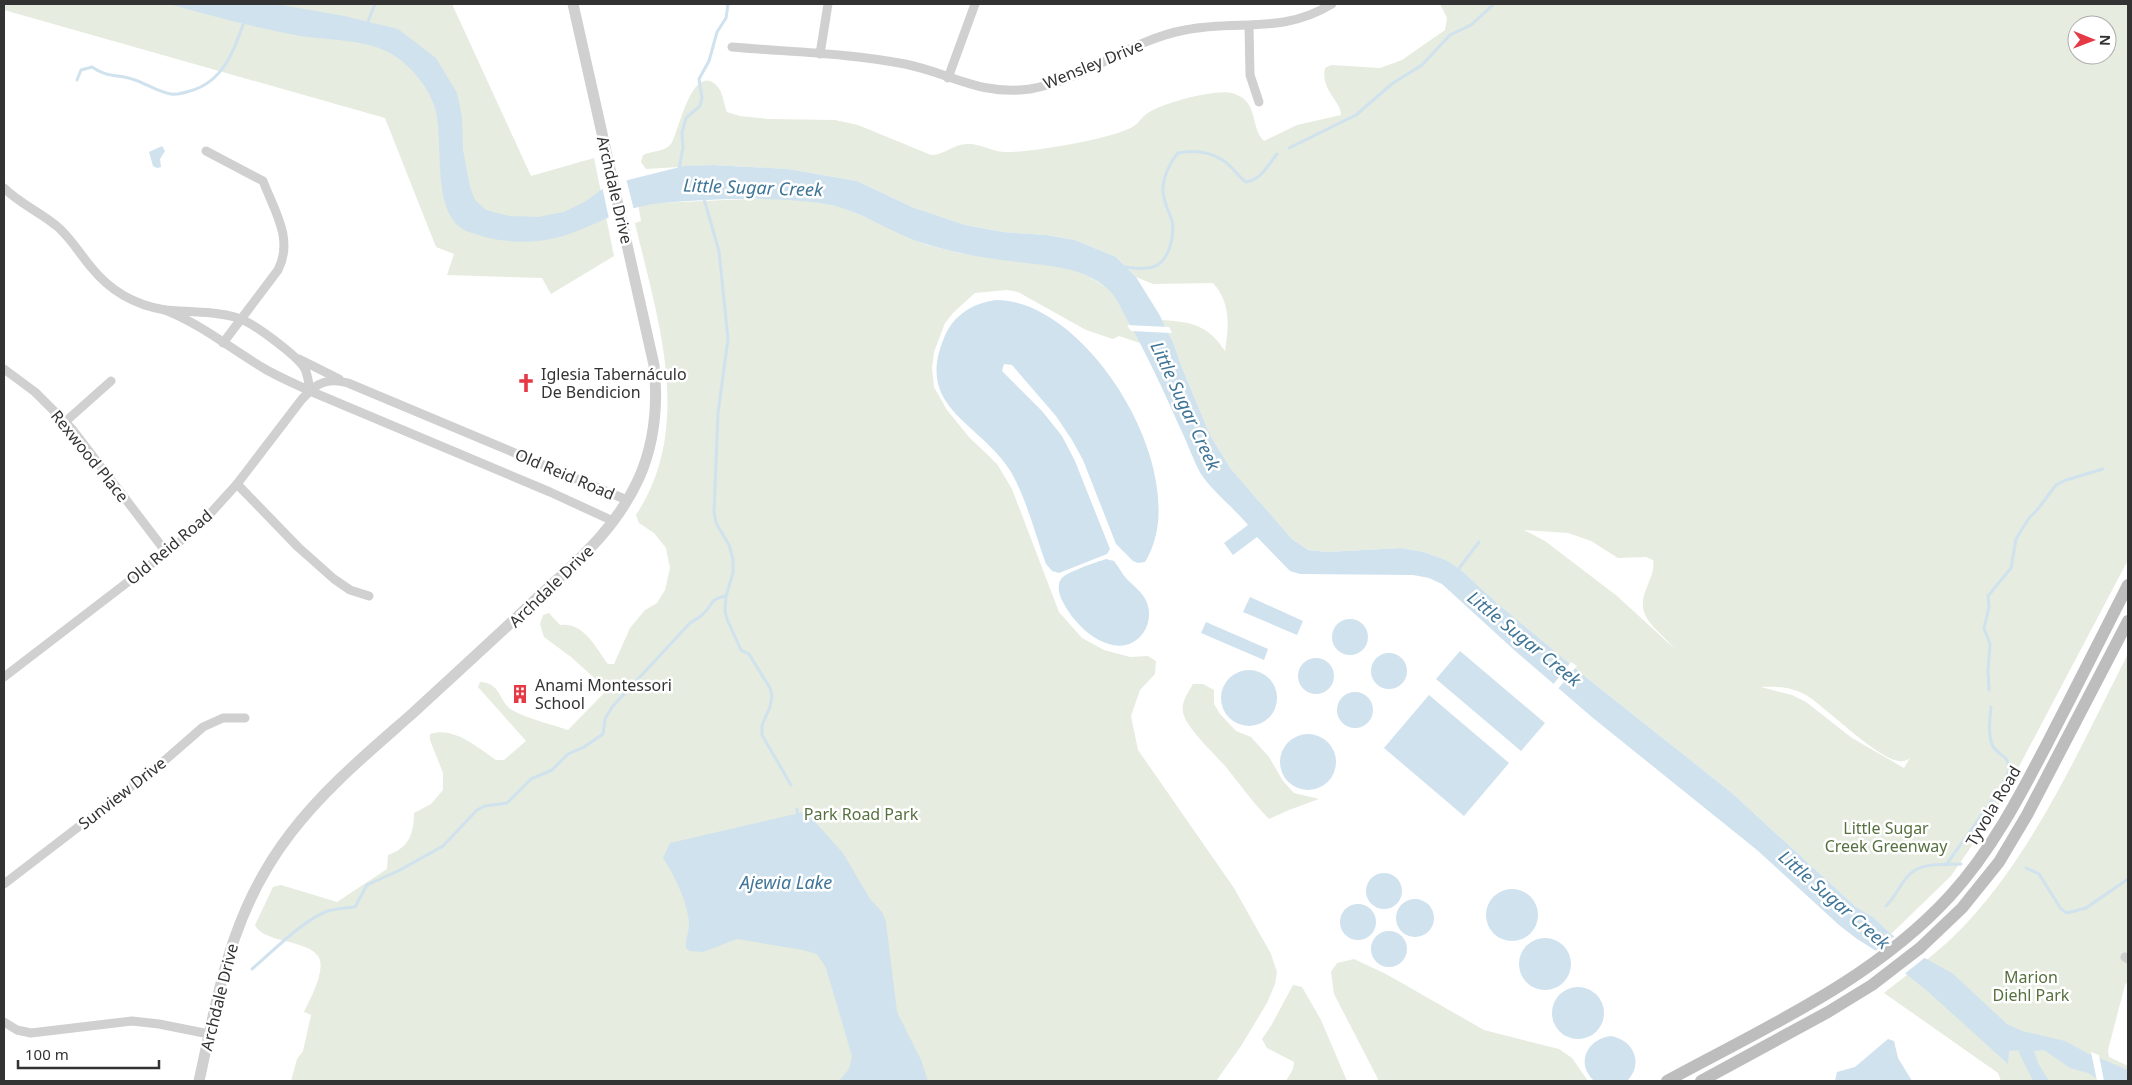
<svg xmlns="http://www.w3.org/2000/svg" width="2132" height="1085" font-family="'Noto Sans',sans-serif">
  <rect width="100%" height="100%" fill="#fff"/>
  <g fill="#e6ecdf" fill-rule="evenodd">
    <polygon points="4,4 452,4 531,176 594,158 614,256 551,294 542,278 447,275 454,254 436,247 385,118 4,10"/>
    <path d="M1440,4H2128V560L1995,812L1951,876L1891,934L1873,917L1856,907L1732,793L1587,678L1497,603L1460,569L1446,560L1424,552L1401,548L1327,552L1308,550L1292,539L1231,469L1210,435L1181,365L1173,342L1162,320C1192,322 1208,325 1225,351C1229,326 1231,303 1213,283L1153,284L1136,277L1116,257L1075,240L1046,235L1003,232L965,225L912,207L857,181L788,169L712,165L646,169L641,162L643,155C651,151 665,152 671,144C678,136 692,58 718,87C723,93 724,105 727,112L740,116L768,119L835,120L858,125L931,155C945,155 953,144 967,144C979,143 991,151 1004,152C1028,153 1114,139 1134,126C1139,123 1142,116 1148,113C1162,103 1215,89 1232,93C1260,101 1249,126 1264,141L1297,125L1341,115C1342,102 1320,90 1325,68L1331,65L1380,68L1402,60L1445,30L1447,18ZM2077,25H2107V55H2077ZM1524,530L1568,533L1591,541L1618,558L1646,557L1653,560C1655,570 1650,578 1647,587C1633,618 1657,627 1675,649L1617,596L1545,541ZM1761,687C1776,686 1792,687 1806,695C1825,706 1883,765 1903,761C1906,761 1908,759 1910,758L1904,768L1852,738L1806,702L1792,695Z"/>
    <path d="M772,198L824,203L845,208L924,244L959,253L1069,268L1088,276L1111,290L1140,343L1119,336L1113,339L1086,330L1018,292L1007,290L975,293L954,312L945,323L934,352L932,368L934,387L947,410L969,437L997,464L1012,489L1059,612L1082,638L1104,650L1130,657L1148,656L1156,661L1155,674L1140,690L1131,716L1138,750L1234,888L1271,954L1277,972L1275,984L1267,1003L1241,1046L1216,1081H291L297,1059L303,1051L311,1015L304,1012C310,999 327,969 318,956C310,945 287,942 274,938C267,935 259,933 255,925L273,887L281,885L337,902L387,869L388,855C409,848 414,833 414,813L431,804L443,790V773L430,740V734C454,726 478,748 496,760H504L526,741L478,687L480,682C499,683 498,696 508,707C517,716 554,725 568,730L605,692L602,685L571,657L544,637L540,624L543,615L549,613L560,625C584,622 595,647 608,664H614L630,628L645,610L657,603L665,590L670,568L666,548L654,533L639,523L636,515C695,425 657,318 635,223L641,221L638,204Z"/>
    <path d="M2128,654V981L2125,985L2108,1050L2109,1057L2128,1066V1081H2001L1998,1073L1884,993C1906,975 1931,958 1952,938C2030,863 2079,749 2128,654Z"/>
    <path d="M1193,684H1203L1214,690V704L1220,714L1236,731L1251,737L1269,757L1283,781L1294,793L1319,799L1289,810L1269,819C1253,803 1240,784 1225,766C1215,754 1185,727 1183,712C1181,702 1188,693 1193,684Z"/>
    <polygon points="1354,959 1386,974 1484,1030 1559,1049 1572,1058 1588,1081 1379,1081 1334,994 1331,972 1337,963"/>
    <polygon points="1293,985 1302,987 1321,1020 1347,1081 1286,1081 1293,1069 1294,1062 1267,1048 1262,1039 1271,1026"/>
  </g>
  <g fill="#cfe2ee">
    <path d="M169,4H276L344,16L398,29L436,58L457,93L462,117L463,150L470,187L475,200L486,210L509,216L538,217L564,212L586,201L608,185L684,166L713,165L788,169L857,181L912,207L965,225L1003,232L1046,235L1075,240L1116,257L1136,277L1159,314L1173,342L1181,365L1210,435L1231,469L1292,539L1308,550L1327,552L1401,548L1424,552L1446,560L1460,569L1497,603L1587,678L1732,793L1856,907L1873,917L1891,934L1928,960L1952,973L2007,1024L2022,1031L2065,1041L2087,1053L2128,1070V1081H2101L2088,1073L2070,1068L2044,1050L2034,1051L2038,1063L2049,1081H2033L2018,1051L2027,1050L2009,1051L2008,1064L1925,989L1878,952L1857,939L1839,925L1757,850L1593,718L1513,649L1442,584L1429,578L1413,575L1300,574L1290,571L1257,537L1233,555L1224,543L1248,525C1235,509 1210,489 1201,474C1193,460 1188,444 1181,430C1164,392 1147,354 1126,318C1121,309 1116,296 1108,289C1081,265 1045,266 1011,261C983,258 956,253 929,245C892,235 860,208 820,203C768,196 714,199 662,203C627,206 608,219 577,231C543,245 504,245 469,232C428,217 446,139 434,105C428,88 416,73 402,61C372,36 326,42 290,34C249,26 209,15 169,4Z"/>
    <polygon points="162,146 165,151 160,159 161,167 157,168 153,166 149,152"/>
    <path d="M996,300C1090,300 1197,479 1145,562L1138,563L1133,561L1116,544L1083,460L1072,440L1056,416L1012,365L1004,364L1002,371L1042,411L1062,436L1075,461L1110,549L1107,554L1059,573L1052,571L1046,564C1035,534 1027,500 1011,472C982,423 914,409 944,338C953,315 973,303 996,300Z"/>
    <path d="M1106,559L1114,561C1118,566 1121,572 1125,577C1133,586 1143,592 1147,603C1155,625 1138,650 1113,645C1092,641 1074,622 1064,604C1060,597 1056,587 1061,579C1066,572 1097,562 1106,559Z"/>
    <polygon points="1250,597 1303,621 1297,635 1243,612"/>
    <circle cx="1350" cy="637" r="18"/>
    <polygon points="1206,622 1268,649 1264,660 1201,633"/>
    <polygon points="1460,651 1545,723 1521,751 1436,679"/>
    <circle cx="1389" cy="671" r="18"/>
    <circle cx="1316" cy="676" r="18"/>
    <circle cx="1249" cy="698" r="28"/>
    <circle cx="1355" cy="710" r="18"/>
    <polygon points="1429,695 1509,763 1464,816 1384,748"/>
    <circle cx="1308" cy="762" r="28"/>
    <path d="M804,812L808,814L843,853L870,899L882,912L886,922L897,1012L921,1060L928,1081H839L849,1069L852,1056L826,968L817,954L803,950L737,939L703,952L690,951L686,948C685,940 689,933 689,924C689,905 674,874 663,858L670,843Z"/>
    <circle cx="1384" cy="891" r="18"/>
    <circle cx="1512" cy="915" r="26"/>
    <circle cx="1415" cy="918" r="19"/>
    <circle cx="1358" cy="922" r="18"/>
    <circle cx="1389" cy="949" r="18"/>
    <circle cx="1545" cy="964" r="26"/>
    <circle cx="1578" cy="1013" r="26"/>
    <path d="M1611,1036C1634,1040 1644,1064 1627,1081H1594C1575,1063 1587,1039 1611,1036Z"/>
    <polygon points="1888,1039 1894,1041 1898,1058 1912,1081 1835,1081 1837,1072 1855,1067"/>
  </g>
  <g fill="#fff">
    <polygon points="626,178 634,210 609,219 602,186 607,183"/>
    <polygon points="1127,325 1169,327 1172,333 1131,331"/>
    <polygon points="1571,662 1577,666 1557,690 1552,686"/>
    <polygon points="1896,935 1927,956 1903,975 1874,952"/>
    <polygon points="2091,1052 2099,1055 2104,1081 2097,1081"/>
  </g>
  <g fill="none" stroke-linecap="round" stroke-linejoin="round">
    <g stroke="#cfe2ee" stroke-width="3">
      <polyline points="367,24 375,4"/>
      <path d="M77,80L81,70L92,67C107,78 119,74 135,80C147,84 158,92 171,94C178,95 184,93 190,91C223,82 234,51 244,22"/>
      <polyline points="1289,148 1356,115 1393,83 1422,65 1450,35 1471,25 1494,4"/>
      <polyline points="679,169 683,148 682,133 686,118 700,106 702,98 699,79 709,61 717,32 726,18 728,4"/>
      <polyline points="704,199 719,251 728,339 718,413 714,512 716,523 729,545 733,559 733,573 726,596 725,611 727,619 741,650 749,654 770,688 772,696 770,707 762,725 762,735 791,785"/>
      <path d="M1126,267C1134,268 1144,270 1153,267C1169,262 1175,236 1172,221C1169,211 1164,203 1163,192C1162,179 1170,162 1178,153C1198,149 1218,153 1232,168C1237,173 1240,178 1246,182C1261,180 1268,165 1277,154"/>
      <polyline points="1457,571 1479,542"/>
      <polyline points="1989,690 1988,670 1990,644 1984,628 1989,607 1988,596 2011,568 2016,539 2029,518 2038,509 2056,485 2066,480 2103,469"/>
      <polyline points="797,809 798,818"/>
      <path d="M1946,865L2000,789L2010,769C2006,753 2002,758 1994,748C1987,738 1990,719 1991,707"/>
      <polyline points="2026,868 2039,874 2061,909 2067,913 2086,908 2128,879"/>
      <path d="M1886,906C1896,897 1900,883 1910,874C1922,862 1946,865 1961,864"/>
      <path d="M252,969C272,952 304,919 328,911C336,908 346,908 355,907L367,885L400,870L443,846L477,810L485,806L507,803L531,779L552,770L568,754L584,747L603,734L605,719L612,707L690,623C694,620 701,617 704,613C714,603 710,599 726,596"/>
    </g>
    <g stroke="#d0d0d0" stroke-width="9">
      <polyline points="1249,26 1250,75 1259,102"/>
      <path d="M732,47C790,52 849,53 905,64C950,73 980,96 1030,89C1085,80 1130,40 1185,30C1238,19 1281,35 1332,4"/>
      <polyline points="820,54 828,4"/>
      <polyline points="948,78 975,4"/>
      <path d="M206,151L263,181C274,210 294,239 278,270L223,343"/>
      <path d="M4,188C20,204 42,213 59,228C72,240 80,254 91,267C110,291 135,305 165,310"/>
      <path d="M165,310C189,312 215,311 238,318C252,322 298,356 305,369C308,376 309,384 310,391C295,384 279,377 265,369C231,349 201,324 165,310Z"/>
      <polyline points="299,359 339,379"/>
      <polyline points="4,369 35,392 72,429 166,552"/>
      <polyline points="65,422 111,381"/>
      <polyline points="237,484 298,547 334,579 350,590 369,596"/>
      <path d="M613,521L550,492L310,391C322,380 333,379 348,383L627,500"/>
      <polyline points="4,677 176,545 208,516 237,484 302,399 310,391"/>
      <polyline points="4,884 163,762 203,727 223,718 245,718"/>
      <polyline points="2125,957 2128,959"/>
      <polyline points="4,1022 17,1030 31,1033 132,1021 159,1024 209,1034"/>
    </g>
    <path stroke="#d0d0d0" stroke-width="11" d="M199,1081C219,990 231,911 290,834C325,788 370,751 413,713C453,676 494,639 533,602C575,563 615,531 639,478C655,442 658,403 654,365L573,4"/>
    <g stroke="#bdbdbd" stroke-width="12">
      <path d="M1667,1081C1766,1027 1873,980 1950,896C1993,849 2022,792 2051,736C2077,686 2102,636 2128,585"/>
      <polyline points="1701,1081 1828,1012 1872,985 1920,948 1962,908 1999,862 2027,815 2128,621"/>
    </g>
  </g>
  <defs>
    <g id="church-bare" transform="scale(1.5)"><path d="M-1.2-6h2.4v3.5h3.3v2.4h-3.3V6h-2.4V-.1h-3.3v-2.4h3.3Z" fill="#e63946" stroke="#fff" stroke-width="2.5" paint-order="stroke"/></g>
    <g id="building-bare" transform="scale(1.5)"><path d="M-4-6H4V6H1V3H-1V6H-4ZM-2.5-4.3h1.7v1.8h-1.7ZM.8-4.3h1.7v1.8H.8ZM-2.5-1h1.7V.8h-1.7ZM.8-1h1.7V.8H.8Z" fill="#e63946" stroke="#fff" stroke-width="2.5" paint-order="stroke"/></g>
  </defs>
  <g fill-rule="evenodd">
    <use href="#church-bare" x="526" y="383"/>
    <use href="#building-bare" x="520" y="694"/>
  </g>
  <g text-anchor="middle" stroke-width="5" stroke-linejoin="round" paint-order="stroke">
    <g font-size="16" fill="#333" stroke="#fff">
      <text transform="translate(1093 64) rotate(-22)" y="6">Wensley Drive</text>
      <text transform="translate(615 190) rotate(77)" y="6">Archdale Drive</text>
      <text transform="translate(90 456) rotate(51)" y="6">Rexwood Place</text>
      <text transform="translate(565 474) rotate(23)" y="6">Old Reid Road</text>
      <text transform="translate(169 547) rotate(-40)" y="6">Old Reid Road</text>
      <text transform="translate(551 586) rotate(-44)" y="6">Archdale Drive</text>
      <text transform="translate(122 793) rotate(-38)" y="6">Sunview Drive</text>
      <text transform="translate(1993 806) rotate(-59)" y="6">Tyvola Road</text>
      <text transform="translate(219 997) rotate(-76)" y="6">Archdale Drive</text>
    </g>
    <g font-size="16" fill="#333" stroke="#fff" text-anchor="start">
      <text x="541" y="380">Iglesia Tabernáculo<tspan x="541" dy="18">De Bendicion</tspan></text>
      <text x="535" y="691">Anami Montessori<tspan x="535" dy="18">School</tspan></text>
    </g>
    <g font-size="16" fill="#56703f" stroke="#fff">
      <text x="861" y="820">Park Road Park</text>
      <text x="1886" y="834">Little Sugar<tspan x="1886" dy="18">Creek Greenway</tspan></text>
      <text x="2031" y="983">Marion<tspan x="2031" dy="18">Diehl Park</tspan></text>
    </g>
    <g font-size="18" font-style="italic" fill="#3f7597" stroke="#fff">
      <text transform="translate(753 188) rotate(2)" y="6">Little Sugar Creek</text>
      <text transform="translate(1185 406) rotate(65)" y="6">Little Sugar Creek</text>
      <text transform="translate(1524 639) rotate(39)" y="6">Little Sugar Creek</text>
      <text x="786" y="889">Ajewia Lake</text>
      <text transform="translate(1834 900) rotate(41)" y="6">Little Sugar Creek</text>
    </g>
  </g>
  <rect width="2132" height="1085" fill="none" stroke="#333333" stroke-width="10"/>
  <g transform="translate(2092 40) rotate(91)"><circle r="24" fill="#ffffff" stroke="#adadad"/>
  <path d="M0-4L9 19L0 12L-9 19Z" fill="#e63946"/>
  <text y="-8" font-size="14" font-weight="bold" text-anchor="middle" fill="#333333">N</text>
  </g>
  <path d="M18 1060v8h141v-8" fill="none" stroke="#333333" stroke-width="2.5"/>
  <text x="25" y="1060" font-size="15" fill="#333333" stroke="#ffffff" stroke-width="4" paint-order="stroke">100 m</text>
</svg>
